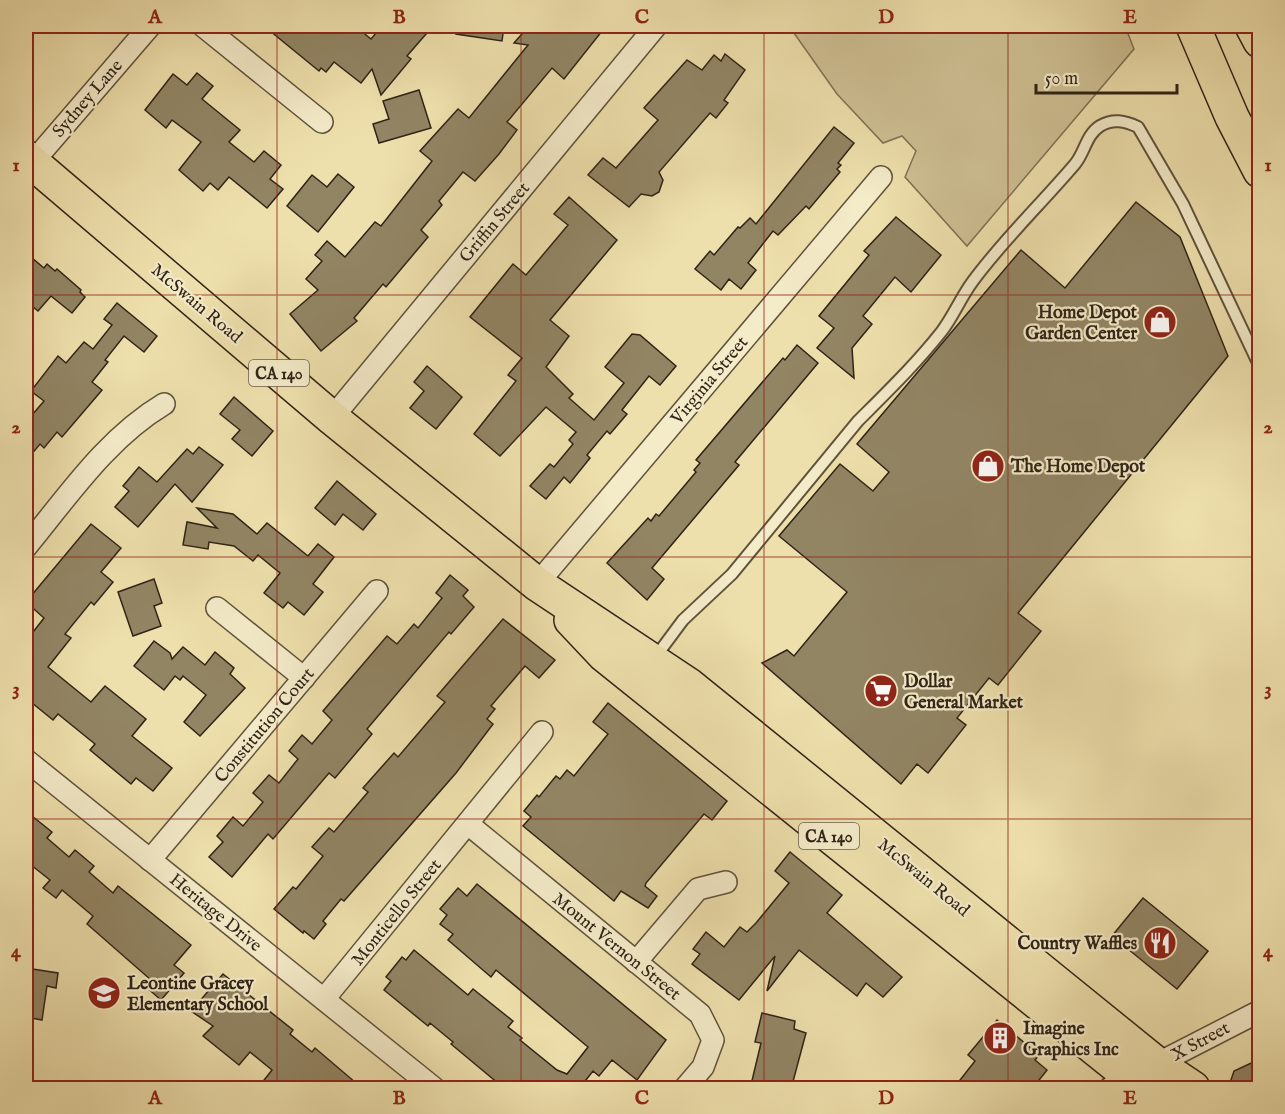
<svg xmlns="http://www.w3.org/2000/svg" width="1285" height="1114" font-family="'IM FELL English',serif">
  <rect width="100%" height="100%" fill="#eee0ac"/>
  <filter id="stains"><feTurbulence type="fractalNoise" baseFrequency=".00333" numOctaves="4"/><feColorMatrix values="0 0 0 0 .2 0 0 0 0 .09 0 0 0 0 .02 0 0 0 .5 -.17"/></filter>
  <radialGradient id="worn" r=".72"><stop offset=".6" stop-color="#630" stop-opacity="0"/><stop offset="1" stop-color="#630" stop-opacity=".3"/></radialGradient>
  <polygon fill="#cec093" stroke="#7e7255" stroke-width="1.5" points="789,26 1125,26 1134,49 967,246 905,177 916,151 902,136 883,143 837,94"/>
  <g fill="#928564" stroke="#2f2317" stroke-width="1.5">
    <polygon points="264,26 355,26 371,39 382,26 433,26 407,56 411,59 381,95 372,69 361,83 334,62 326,72 321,68 319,71"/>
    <polygon points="457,26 504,26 502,41 456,34"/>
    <polygon points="529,26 606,26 564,79 552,68 507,122 517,130 499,154 475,181 463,172 439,201 442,205 421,230 428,237 386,287 383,284 354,318 357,321 321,351 290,314 318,290 306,279 322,261 315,255 327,241 345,257 375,222 381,226 432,161 420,151 458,109 469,118 528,45 514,43"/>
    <polygon points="725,54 745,70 724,100 728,103 716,118 710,113 659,172 663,180 659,192 652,196 641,194 629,207 588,175 603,158 616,168 658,120 644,108 687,60 702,70 714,55 721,61"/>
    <polygon points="197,73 213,86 202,99 240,130 229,142 254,162 264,151 281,165 270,179 283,189 267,208 229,177 218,190 210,183 203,191 179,170 201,142 172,120 166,128 145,110 173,74 187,85"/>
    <polygon points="419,90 431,128 379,143 373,124 389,119 383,101"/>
    <polygon points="834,127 854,143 838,163 841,165 837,169 840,172 809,209 806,206 778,235 773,231 748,263 756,270 741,289 729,279 721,290 695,269 710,251 714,255 738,227 740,228 750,218 756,224"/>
    <polygon points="338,174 354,187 318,232 287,206 312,175 327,187"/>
    <polygon points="569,197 617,240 550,320 569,336 546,367 573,394 569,398 594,420 624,383 605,367 632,334 640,335 676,366 660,385 649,376 622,410 627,414 610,434 607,431 587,455 590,458 570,483 564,477 546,499 530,486 550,464 554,467 573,444 569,440 576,432 546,407 500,456 474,434 516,381 508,375 522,358 470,317 513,264 526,275 568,225 554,214"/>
    <polygon points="1136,202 1180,237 1228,356 1018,613 1041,631 998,685 989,678 957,718 966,725 928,773 917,764 901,784 762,663 787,650 794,656 847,592 779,536 840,464 873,491 889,472 857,444 1021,250 1065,288"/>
    <polygon points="896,217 941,255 911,292 895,277 863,316 872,324 852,348 854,378 817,348 834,328 819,316 869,255 864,251"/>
    <polygon points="26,253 44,268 47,264 55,271 57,269 81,290 80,292 85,297 72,313 51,296 38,311 26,301"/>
    <polygon points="117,303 157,336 144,352 124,336 105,360 108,362 92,382 102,390 62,437 57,432 44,448 40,444 26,461 26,422 44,401 31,391 58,356 66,363 84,342 93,349 112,325 104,319"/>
    <polygon points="797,345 818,363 735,462 739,465 652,568 664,579 647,600 607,563 648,518 651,521 656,514 659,516 696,472 694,470 700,463 696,460 783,358 785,360"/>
    <polygon points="427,366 462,397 436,429 410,408 424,391 414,382"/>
    <polygon points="234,397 273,431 252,456 232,439 240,430 220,414"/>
    <polygon points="199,447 223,465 192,502 175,484 138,527 115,507 129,491 123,486 139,467 157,482 187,449 193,454"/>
    <polygon points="337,481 376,514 363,530 343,514 335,525 315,508"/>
    <polygon points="197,508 233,514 257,534 267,523 308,556 318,544 334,557 313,584 323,592 304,615 288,602 283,608 264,593 280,573 258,555 253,561 234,546 209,542 208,549 183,545 187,522 217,528"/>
    <polygon points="91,524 121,548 101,572 113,582 94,605 91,602 65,634 71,638 48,667 91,702 105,686 146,719 132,736 172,768 153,791 136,778 131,784 90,750 95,744 58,714 53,720 26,698 26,641 44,618 26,602"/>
    <polygon points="450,575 468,590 463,596 474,607 451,634 449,632 367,729 372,734 335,778 329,773 273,839 268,834 232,877 209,857 223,842 217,836 233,817 243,826 263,802 253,793 269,775 279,783 298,759 289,751 302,735 312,744 332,720 323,711 387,636 397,644 414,624 418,628 442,598 436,593"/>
    <polygon points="154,579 162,603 154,606 161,626 133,636 118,592"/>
    <polygon points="503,619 555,660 539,678 525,666 491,706 495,709 487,719 493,724 456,773 344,901 341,899 323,921 326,924 314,939 304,931 303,933 274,909 293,887 296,889 323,856 312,847 329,828 334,832 368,792 363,788 394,753 398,757 445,702 437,696"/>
    <polygon points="154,641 170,653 172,659 183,647 205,665 215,652 234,668 230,674 245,688 200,736 184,722 206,695 183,676 180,680 175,676 164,690 134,666"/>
    <polygon points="608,703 727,801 712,820 704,814 646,883 645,886 657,896 648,908 621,891 614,901 523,826 531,817 524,811 537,795 539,797 556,776 560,779 567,770 574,776 608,734 593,722"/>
    <polygon points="32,816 52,832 47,838 69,857 75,850 94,866 89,872 113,893 118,886 191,945 174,965 184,973 161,1000 146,987 151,980 87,924 93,916 62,890 56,898 43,888 50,880 26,861 26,824"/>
    <polygon points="790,852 842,895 827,913 902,977 883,997 866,983 857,996 799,950 767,991 775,956 739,1000 692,964 700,954 693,949 706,932 724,947 740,927 747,932 756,923 789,883 775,871"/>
    <polygon points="477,884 666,1040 637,1080 612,1060 599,1076 593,1071 582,1085 586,1089 505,1089 451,1044 453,1042 430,1023 428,1026 384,990 391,981 386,977 402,957 406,960 414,950 468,995 473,989 513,1021 508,1027 522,1038 520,1040 557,1070 567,1074 588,1047 496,970 491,977 448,940 453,934 440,924 447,915 440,909 458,888 467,896"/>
    <polygon points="1143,898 1208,951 1177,989 1112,936"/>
    <polygon points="26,968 58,973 56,988 47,986 42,1020 26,1017"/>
    <polygon points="223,974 293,1030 290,1034 312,1052 315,1048 363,1089 257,1089 272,1070 250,1052 239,1065 203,1036 213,1026 191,1011"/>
    <polygon points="762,1013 795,1021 794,1029 806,1033 791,1089 750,1089 761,1043 755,1042"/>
    <polygon points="997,1020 1039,1055 1035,1060 1047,1070 1032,1089 953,1089 975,1061 968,1055"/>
    <polygon points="1260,1059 1260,1089 1235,1089 1231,1080 1234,1071"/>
  </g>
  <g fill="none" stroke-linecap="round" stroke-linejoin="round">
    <g stroke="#5f523c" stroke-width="14">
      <path id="service" d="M654,659L683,620L732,574L858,421C887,392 916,364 942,331C954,315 961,297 973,281C1004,239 1042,203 1075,164C1085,152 1086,135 1100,126C1113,118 1125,121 1138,127L1183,204L1260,367"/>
    </g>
    <g stroke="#5f523c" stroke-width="24">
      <g id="minor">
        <polyline points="203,26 322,122"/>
        <polyline points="26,170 150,26"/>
        <polyline points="332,418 656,26"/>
        <path d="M26,547C68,496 107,438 164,404"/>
        <polyline points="537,584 881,177"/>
        <polyline points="217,608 304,678"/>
        <polyline points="26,760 434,1088"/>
        <polyline points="468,824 700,1014 713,1040 703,1067 685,1088"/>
        <polyline points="150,860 377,591"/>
        <polyline points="636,962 698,889 726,882"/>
        <polyline points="324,999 542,732"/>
        <polyline points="1110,1088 1260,1011"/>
      </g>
    </g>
    <g stroke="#2f2317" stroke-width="36">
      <g id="primary">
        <polyline points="26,157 332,418 537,584 689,685 1157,1064 1193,1088"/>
        <polyline points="571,620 604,655 1144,1088"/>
      </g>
    </g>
    <g stroke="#2f2317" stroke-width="36">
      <g id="motorway">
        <polyline points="1193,26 1232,117 1260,171"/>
        <polyline points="1252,26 1260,41"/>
      </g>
    </g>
    <use href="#service" stroke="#f4ebc9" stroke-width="10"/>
    <use href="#minor" stroke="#f4ebc9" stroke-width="21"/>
    <use href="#primary" stroke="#eee0ac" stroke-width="33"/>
    <use href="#motorway" stroke="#eee0ac" stroke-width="33"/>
  </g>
  <path fill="none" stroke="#8f2418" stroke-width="1.5" stroke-opacity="0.55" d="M277,26V1088M521,26V1088M764,26V1088M1008,26V1088M26,295H1260M26,557H1260M26,819H1260"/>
  <defs>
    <g id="shop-disc" transform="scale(1.725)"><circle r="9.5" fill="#8f2418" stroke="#f4ebc9"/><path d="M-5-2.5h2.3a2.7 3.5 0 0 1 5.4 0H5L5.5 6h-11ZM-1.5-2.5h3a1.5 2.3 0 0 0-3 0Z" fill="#fff"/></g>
    <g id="supermarket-disc" transform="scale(1.725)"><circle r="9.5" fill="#8f2418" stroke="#f4ebc9"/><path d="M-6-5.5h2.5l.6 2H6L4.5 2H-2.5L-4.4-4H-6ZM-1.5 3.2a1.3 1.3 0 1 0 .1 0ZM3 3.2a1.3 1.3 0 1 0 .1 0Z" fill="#fff"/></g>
    <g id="restaurant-disc" transform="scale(1.725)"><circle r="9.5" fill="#8f2418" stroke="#f4ebc9"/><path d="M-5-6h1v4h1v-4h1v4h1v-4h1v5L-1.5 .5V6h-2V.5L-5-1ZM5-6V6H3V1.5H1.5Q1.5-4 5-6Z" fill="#fff"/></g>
    <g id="school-disc" transform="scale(1.725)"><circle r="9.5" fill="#8f2418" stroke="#f4ebc9"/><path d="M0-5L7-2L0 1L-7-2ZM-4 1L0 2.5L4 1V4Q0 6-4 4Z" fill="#fff"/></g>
    <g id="building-disc" transform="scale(1.725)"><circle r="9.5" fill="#8f2418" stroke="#f4ebc9"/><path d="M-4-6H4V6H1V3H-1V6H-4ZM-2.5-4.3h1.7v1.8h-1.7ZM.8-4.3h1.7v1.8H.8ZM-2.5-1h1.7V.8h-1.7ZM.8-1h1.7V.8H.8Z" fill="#fff"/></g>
  </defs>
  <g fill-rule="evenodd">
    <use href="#shop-disc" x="1160" y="322"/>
    <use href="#shop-disc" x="988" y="466"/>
    <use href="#supermarket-disc" x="881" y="691"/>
    <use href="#restaurant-disc" x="1160" y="943"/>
    <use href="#school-disc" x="104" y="993"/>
    <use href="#building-disc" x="1000" y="1038"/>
  </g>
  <g text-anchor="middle" stroke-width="4.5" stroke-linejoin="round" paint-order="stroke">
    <g fill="#f4ebc9" stroke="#6a5f4c" stroke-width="1.5">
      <rect x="249" y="360" width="60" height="26" rx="4.5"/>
      <rect x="799" y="823" width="60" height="26" rx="4.5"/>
    </g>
    <g font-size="16" font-weight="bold" fill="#2f2317">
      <text x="279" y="379">CA 140</text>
      <text x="829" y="842">CA 140</text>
    </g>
    <g font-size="18" fill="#2f2317" stroke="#f4ebc9">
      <text transform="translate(87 98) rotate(-49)" y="6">Sydney Lane</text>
      <text transform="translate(494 222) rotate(-50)" y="6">Griffin Street</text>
      <text transform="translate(197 303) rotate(40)" y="6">McSwain Road</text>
      <text transform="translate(709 380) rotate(-50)" y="6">Virginia Street</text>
      <text transform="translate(264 725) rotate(-50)" y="6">Constitution Court</text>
      <text transform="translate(924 877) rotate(39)" y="6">McSwain Road</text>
      <text transform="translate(216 912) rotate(39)" y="6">Heritage Drive</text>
      <text transform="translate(396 912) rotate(-51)" y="6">Monticello Street</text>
      <text transform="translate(617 946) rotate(39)" y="6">Mount Vernon Street</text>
      <text transform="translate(1200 1041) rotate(-28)" y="6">X Street</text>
    </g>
    <g font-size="18" font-weight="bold" fill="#2f2317" stroke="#f4ebc9" text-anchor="start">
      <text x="1137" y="318" text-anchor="end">Home Depot<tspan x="1137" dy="21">Garden Center</tspan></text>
      <text x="1011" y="472">The Home Depot</text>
      <text x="904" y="687">Dollar<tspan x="904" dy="21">General Market</tspan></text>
      <text x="1137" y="949" text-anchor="end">Country Waffles</text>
      <text x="127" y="989">Leontine Gracey<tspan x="127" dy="21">Elementary School</tspan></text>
      <text x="1023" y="1034">Imagine<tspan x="1023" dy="21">Graphics Inc</tspan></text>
    </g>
  </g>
  <rect width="1285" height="1114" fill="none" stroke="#eee0ac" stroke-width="66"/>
  <path d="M1036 84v9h141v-9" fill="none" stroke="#2f2317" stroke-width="3"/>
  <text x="1045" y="84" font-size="18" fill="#2f2317" stroke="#f4ebc9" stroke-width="4.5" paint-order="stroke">50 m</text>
  <rect x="33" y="33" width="1219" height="1048" fill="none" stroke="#8f2418" stroke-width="2"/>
  <g font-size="20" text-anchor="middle" font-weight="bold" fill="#8f2418">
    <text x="155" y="23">A</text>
    <text x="399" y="23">B</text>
    <text x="642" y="23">C</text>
    <text x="886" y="23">D</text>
    <text x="1130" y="23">E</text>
    <text x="16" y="171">1</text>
    <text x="1268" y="171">1</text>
    <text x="16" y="433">2</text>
    <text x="1268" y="433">2</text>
    <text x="16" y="695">3</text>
    <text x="1268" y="695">3</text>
    <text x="16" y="957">4</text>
    <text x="1268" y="957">4</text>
    <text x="155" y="1104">A</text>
    <text x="399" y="1104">B</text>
    <text x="642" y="1104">C</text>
    <text x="886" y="1104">D</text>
    <text x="1130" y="1104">E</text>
  </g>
  <rect width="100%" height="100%" filter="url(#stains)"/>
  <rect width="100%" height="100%" fill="url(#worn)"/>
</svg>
